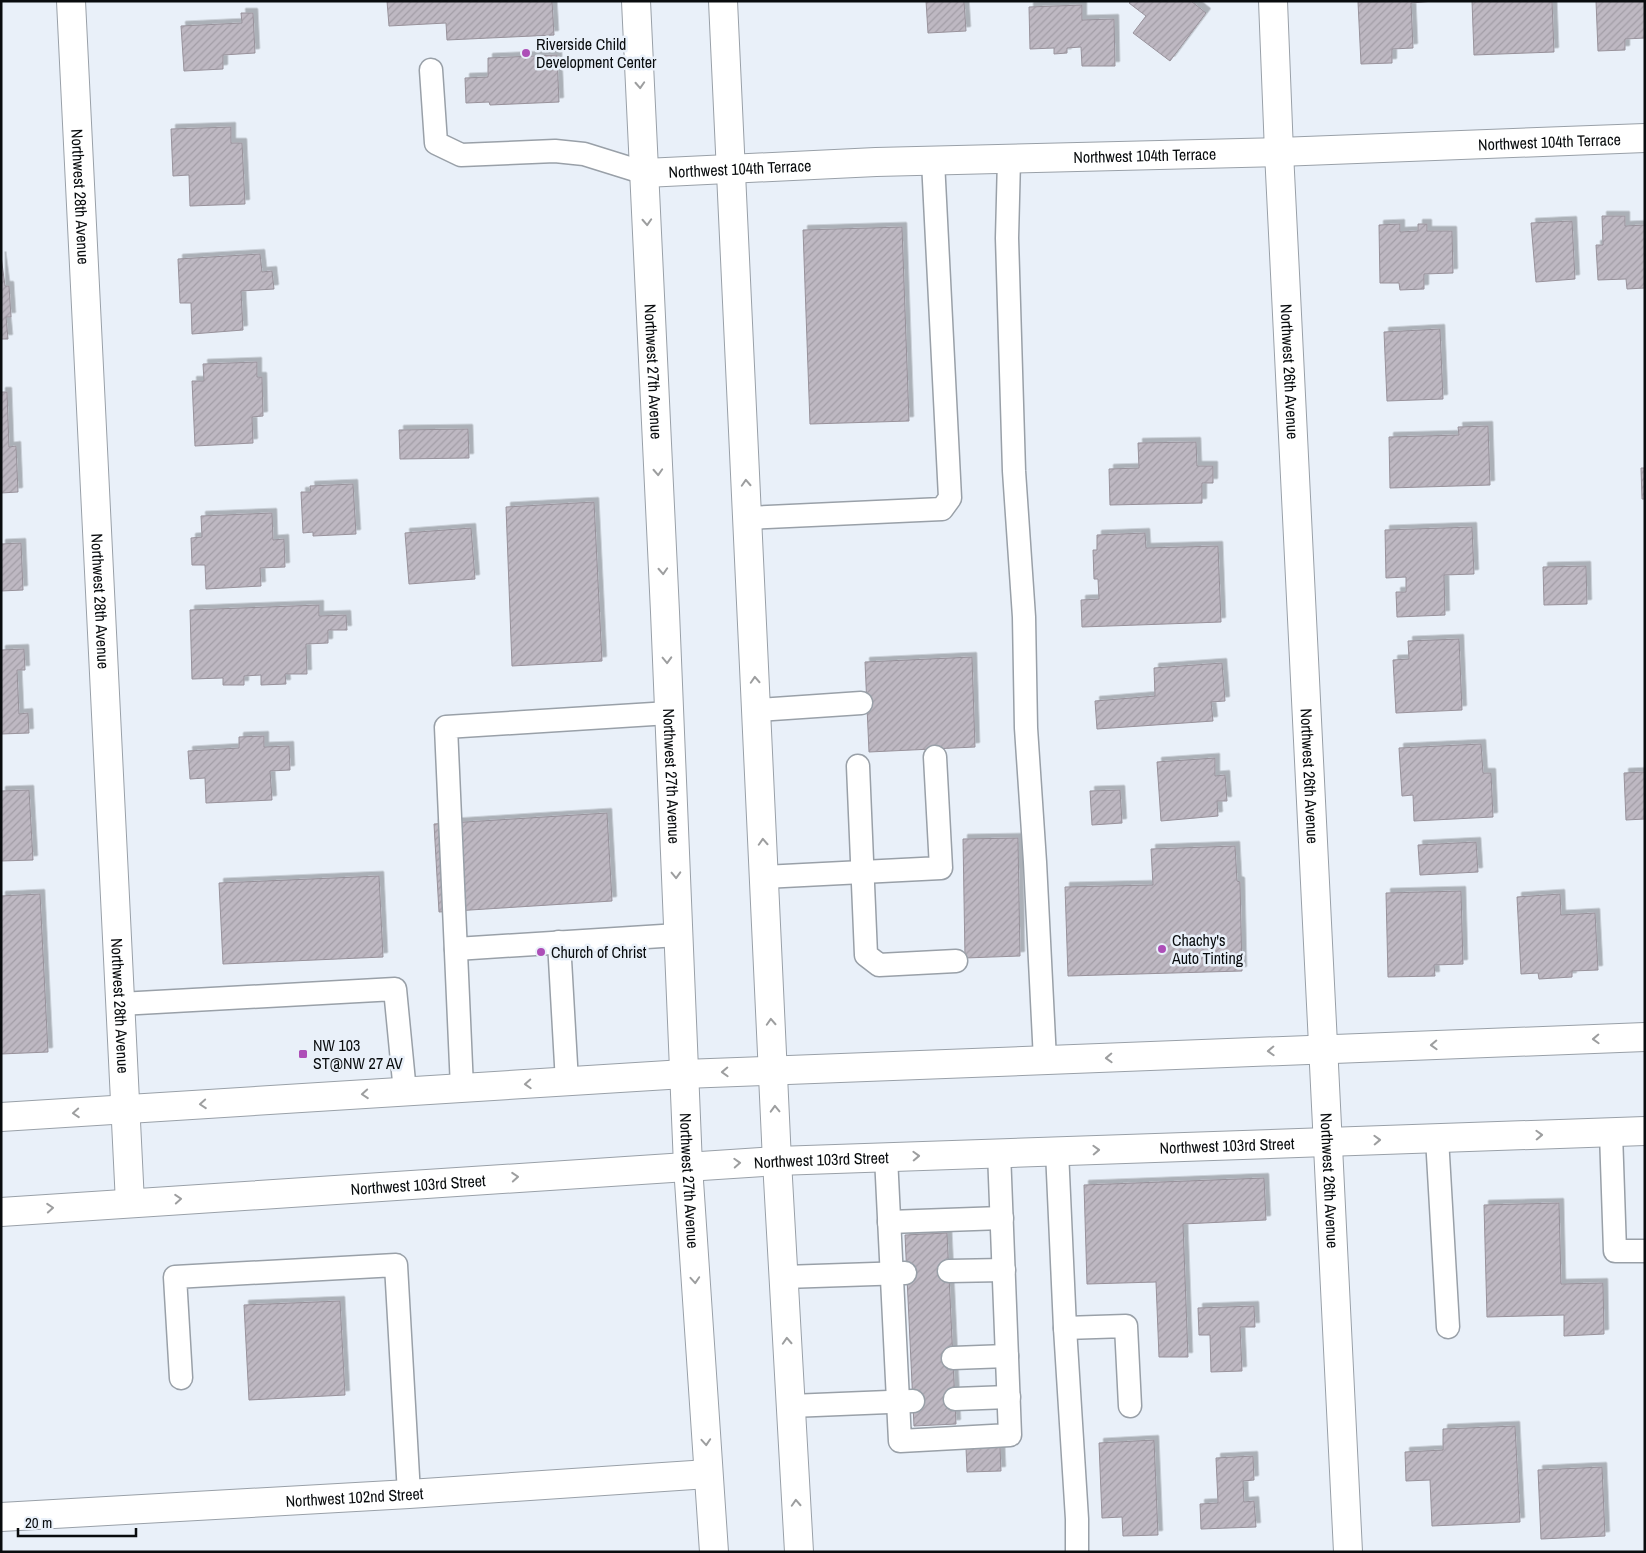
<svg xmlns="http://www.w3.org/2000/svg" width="1646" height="1553" font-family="'Archivo Narrow',sans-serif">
  <defs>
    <pattern id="building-hatch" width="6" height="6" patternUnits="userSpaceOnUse" patternTransform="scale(1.25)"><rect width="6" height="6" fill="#beb8c2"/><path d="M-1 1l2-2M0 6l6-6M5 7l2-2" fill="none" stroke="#a29da6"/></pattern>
    <filter id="shadow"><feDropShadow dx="4.5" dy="-4.5" stdDeviation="0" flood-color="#0004"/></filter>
  </defs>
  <rect width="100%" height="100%" fill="#e9f0f9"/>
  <g fill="url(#building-hatch)" stroke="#98929b" filter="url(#shadow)">
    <polygon points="387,1 552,1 554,35 447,40 446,23 389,26"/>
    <polygon points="926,1 964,1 966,31 928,33"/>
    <polygon points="1131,1 1191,1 1206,13 1170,61 1133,33 1146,16 1129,3"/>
    <polygon points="1434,1 1411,3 1413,48 1392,49 1392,63 1361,64 1358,2"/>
    <polygon points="1472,1 1552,1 1554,52 1474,55"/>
    <polygon points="1596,1 1645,1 1645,38 1625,39 1625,50 1598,51"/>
    <polygon points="1082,5 1082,20 1114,19 1115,66 1082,66 1081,47 1067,48 1067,53 1054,54 1054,48 1030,49 1029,7"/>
    <polygon points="241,13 253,13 255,53 223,55 223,69 184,71 181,26 242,23"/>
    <polygon points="557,55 559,102 490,105 489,102 466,103 465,78 488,77 488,58"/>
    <polygon points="231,127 231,143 242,143 245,204 190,206 189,175 173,176 171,129"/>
    <polygon points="1602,216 1625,216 1625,226 1645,225 1645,288 1627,289 1626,279 1598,280 1596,245 1603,245"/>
    <polygon points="1572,221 1575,279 1536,282 1531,223"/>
    <polygon points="1400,224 1400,232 1418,231 1418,224 1427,224 1427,231 1452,231 1453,273 1424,274 1424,289 1400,290 1399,283 1380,283 1379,225"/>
    <polygon points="902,227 909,421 810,424 803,230"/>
    <polygon points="260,254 262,272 272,271 274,289 241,291 243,330 192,334 191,303 180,303 178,259"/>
    <polygon points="1,256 5,286 9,286 11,317 6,317 8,339 1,339"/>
    <polygon points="1440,329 1443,399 1387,401 1384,332"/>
    <polygon points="257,362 257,377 262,377 263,416 252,417 253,443 195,446 192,381 204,381 203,364"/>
    <polygon points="1,392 7,392 9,447 16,446 18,492 1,493"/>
    <polygon points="1488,426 1490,485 1390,488 1389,437 1459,435 1458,427"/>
    <polygon points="468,429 469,458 400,459 399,430"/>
    <polygon points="1196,442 1197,466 1213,466 1213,483 1202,483 1202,503 1110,505 1109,469 1139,468 1138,443"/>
    <polygon points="1641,468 1645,468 1645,499 1642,499"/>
    <polygon points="353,484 356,534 313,536 313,532 303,533 301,492 311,492 310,486"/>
    <polygon points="594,502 602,661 512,666 506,507"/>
    <polygon points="272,513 273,540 284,539 285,567 260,568 261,586 206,589 205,565 192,565 191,538 202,537 201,516"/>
    <polygon points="1472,527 1474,574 1444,575 1445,615 1397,617 1396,592 1406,592 1406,577 1386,578 1385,530"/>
    <polygon points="471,528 475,579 409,584 405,533"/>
    <polygon points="1145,533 1146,548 1218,546 1221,622 1082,627 1081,600 1099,599 1098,579 1094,579 1093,550 1097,550 1097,535"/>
    <polygon points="21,543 23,590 1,591 1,544"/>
    <polygon points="1586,566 1587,604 1544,605 1543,567"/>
    <polygon points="319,605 319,616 346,615 347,630 328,630 328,643 306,644 307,674 285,674 286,684 261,685 261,675 244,676 244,685 223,685 223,678 192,679 190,610"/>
    <polygon points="1459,639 1462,710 1396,713 1393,660 1409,659 1408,641"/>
    <polygon points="24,649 25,670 17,670 19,714 28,713 29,733 1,734 1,650"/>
    <polygon points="972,657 975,747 869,752 865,662"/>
    <polygon points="1222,663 1225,701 1211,702 1213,721 1097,729 1095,701 1155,696 1154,668"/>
    <polygon points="264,736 264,747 289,746 290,770 270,771 272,800 206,803 205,778 190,779 188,751 239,748 239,737"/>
    <polygon points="1481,744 1483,773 1491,773 1493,817 1414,821 1413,795 1402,796 1399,748"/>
    <polygon points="1215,758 1215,776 1225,775 1227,801 1217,801 1218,816 1161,821 1157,762"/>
    <polygon points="1645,772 1645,819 1626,820 1624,773"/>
    <polygon points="29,790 33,860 1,861 1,791"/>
    <polygon points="1120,790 1122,823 1092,825 1090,791"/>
    <polygon points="607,813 612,901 439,912 434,824"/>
    <polygon points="1018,838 1020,956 965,958 963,839"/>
    <polygon points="1476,842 1478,872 1420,875 1418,845"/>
    <polygon points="1235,846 1237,881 1240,882 1242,971 1068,976 1065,887 1153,885 1151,849"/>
    <polygon points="379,876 383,957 223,964 219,883"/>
    <polygon points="1461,891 1463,964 1434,965 1435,976 1388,977 1386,893"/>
    <polygon points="40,894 48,1052 1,1054 1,896"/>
    <polygon points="1560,894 1561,915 1595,913 1598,970 1572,971 1572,977 1539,979 1538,973 1521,974 1517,897"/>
    <polygon points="1264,1178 1266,1220 1183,1224 1188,1357 1159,1357 1156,1282 1087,1284 1084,1185"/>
    <polygon points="1559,1203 1561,1284 1603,1283 1604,1334 1564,1336 1564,1315 1487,1317 1484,1205"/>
    <polygon points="947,1233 956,1424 914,1426 905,1235"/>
    <polygon points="340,1301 345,1395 249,1400 244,1305"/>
    <polygon points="1254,1306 1255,1327 1240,1327 1242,1371 1211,1372 1210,1335 1199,1335 1198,1308"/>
    <polygon points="1515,1426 1520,1522 1432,1526 1430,1480 1406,1481 1405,1452 1443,1450 1443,1429"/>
    <polygon points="1154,1440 1158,1535 1123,1536 1122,1517 1102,1518 1099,1443"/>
    <polygon points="1000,1447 1001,1471 967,1472 966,1448"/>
    <polygon points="1253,1456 1254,1480 1243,1481 1244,1502 1254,1501 1256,1527 1201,1529 1200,1504 1218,1503 1216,1458"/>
    <polygon points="1602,1467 1605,1536 1541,1539 1538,1470"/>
  </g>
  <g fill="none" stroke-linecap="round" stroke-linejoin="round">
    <g stroke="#99a0a8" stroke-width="25">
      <g id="service">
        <polyline points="431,70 436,143 461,155 555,151 584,154 645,173"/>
        <polyline points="1009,159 1007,238 1014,471 1024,617 1026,728 1035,862 1045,1060"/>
        <polyline points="748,518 942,509 950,498 933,161"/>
        <polyline points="757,710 861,703"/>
        <polyline points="858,766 866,955 879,965 956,961"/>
        <polyline points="764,877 941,868 935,757"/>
        <polyline points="559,942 567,1082"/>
        <polyline points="456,949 678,935"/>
        <polyline points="120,1004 395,989 405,1092"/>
        <polyline points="462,1088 446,727 669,713"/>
        <polyline points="1611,1133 1615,1251 1645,1251"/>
        <polyline points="1437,1138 1448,1327"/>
        <polyline points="1057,1151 1065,1328 1126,1326 1130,1406"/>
        <polyline points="886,1157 900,1441 1010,1435 999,1152"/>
        <polyline points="889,1222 1002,1218"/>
        <polyline points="949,1271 1004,1270"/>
        <polyline points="784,1277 905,1273"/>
        <polyline points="1065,1328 1077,1519 1077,1552"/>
        <polyline points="953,1358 1007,1356"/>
        <polyline points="181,1378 175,1277 396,1265 409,1494"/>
        <polyline points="955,1399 1009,1397"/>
        <polyline points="791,1406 913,1401"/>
      </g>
    </g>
    <g stroke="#99a0a8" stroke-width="30">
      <g id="minor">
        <path id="s1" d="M71,1L130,1203"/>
        <path id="s2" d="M1273,1L1279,152L1348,1552"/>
        <path id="s3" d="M645,173L876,162L1279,152L1645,138"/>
        <path id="s4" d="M1,1517L409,1494L708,1474"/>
      </g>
    </g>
    <g stroke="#99a0a8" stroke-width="30">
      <g id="primary">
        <path id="s5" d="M636,1L665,612L688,1166L714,1552"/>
        <polyline points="723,1 777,1161 799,1552"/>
        <polyline points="1,1117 684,1074 1645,1037"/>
        <path id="s6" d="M1,1212L777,1161L1645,1131"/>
      </g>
    </g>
    <use href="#service" stroke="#fff" stroke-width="22"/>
    <use href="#minor" stroke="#fff" stroke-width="28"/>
    <use href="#primary" stroke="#fff" stroke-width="28"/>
  </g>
  <defs><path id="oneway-chevron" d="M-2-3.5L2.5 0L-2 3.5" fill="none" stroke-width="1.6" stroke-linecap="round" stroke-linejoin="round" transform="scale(1.25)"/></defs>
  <g stroke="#9d9e9f">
    <use href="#oneway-chevron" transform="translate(640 85) rotate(87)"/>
    <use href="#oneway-chevron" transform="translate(647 222) rotate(87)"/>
    <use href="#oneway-chevron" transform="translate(658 472) rotate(87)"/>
    <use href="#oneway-chevron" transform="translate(746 483) rotate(-93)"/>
    <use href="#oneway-chevron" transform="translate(663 571) rotate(87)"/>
    <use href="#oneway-chevron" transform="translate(667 660) rotate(88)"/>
    <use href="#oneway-chevron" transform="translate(755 680) rotate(-93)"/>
    <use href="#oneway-chevron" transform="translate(763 842) rotate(-93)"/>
    <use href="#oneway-chevron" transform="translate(676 875) rotate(88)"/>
    <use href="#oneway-chevron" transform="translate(771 1022) rotate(-93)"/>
    <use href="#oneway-chevron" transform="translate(1596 1039) rotate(178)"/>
    <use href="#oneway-chevron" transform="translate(1434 1045) rotate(178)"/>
    <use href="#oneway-chevron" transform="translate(1271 1051) rotate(178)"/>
    <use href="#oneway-chevron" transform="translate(1109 1058) rotate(178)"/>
    <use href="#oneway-chevron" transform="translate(725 1072) rotate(178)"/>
    <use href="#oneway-chevron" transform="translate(528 1084) rotate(177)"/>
    <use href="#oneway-chevron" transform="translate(365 1094) rotate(176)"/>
    <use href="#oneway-chevron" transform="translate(203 1104) rotate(176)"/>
    <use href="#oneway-chevron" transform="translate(775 1109) rotate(-92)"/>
    <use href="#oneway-chevron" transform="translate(76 1113) rotate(176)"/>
    <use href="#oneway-chevron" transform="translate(1539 1135) rotate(-2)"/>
    <use href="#oneway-chevron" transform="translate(1377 1140) rotate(-2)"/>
    <use href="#oneway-chevron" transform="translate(1096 1150) rotate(-2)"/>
    <use href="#oneway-chevron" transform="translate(916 1156) rotate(-2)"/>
    <use href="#oneway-chevron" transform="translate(737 1163) rotate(-3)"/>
    <use href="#oneway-chevron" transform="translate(515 1177) rotate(-4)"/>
    <use href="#oneway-chevron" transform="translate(178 1199) rotate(-4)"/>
    <use href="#oneway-chevron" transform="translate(50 1208) rotate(-4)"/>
    <use href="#oneway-chevron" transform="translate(695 1280) rotate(86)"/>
    <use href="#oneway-chevron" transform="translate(787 1341) rotate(-93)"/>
    <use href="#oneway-chevron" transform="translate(706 1442) rotate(86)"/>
    <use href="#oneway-chevron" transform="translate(796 1503) rotate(-93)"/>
  </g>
  <g fill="#ad4eb7" stroke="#e9f0f9" stroke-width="2">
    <circle cx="526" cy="53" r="5"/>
    <circle cx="1162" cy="949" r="5"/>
    <circle cx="541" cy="952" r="5"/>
    <rect x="298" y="1049" width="10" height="10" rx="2.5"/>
  </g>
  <g text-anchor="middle" stroke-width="5" stroke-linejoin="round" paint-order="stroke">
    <g font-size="16" fill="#090c0e" stroke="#e9f0f9" text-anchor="start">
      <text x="536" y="50">Riverside Child<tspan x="536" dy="18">Development Center</tspan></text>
      <text x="1172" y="946">Chachy's<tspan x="1172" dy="18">Auto Tinting</tspan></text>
      <text x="551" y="958">Church of Christ</text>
      <text x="313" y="1051">NW 103<tspan x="313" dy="18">ST@NW 27 AV</tspan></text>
    </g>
    <g font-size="16" fill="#090c0e" stroke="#e9f0f9">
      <text dy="6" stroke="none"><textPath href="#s3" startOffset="905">Northwest 104th Terrace</textPath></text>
      <text dy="6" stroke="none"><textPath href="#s3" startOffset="500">Northwest 104th Terrace</textPath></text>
      <text dy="6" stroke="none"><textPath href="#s3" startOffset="95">Northwest 104th Terrace</textPath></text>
      <text dy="6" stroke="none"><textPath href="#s1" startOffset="196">Northwest 28th Avenue</textPath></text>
      <text dy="6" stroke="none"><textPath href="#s5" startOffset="371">Northwest 27th Avenue</textPath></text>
      <text dy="6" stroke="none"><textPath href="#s2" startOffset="371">Northwest 26th Avenue</textPath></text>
      <text dy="6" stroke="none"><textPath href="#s1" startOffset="601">Northwest 28th Avenue</textPath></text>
      <text dy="6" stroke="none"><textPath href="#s5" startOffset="776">Northwest 27th Avenue</textPath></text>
      <text dy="6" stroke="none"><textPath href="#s2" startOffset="776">Northwest 26th Avenue</textPath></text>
      <text dy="6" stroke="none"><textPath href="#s1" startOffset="1006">Northwest 28th Avenue</textPath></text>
      <text dy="6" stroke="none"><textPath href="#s6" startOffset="1228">Northwest 103rd Street</textPath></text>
      <text dy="6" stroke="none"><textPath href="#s6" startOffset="822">Northwest 103rd Street</textPath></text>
      <text dy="6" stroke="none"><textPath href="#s5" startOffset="1181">Northwest 27th Avenue</textPath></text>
      <text dy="6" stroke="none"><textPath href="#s2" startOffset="1181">Northwest 26th Avenue</textPath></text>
      <text dy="6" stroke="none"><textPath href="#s6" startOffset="418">Northwest 103rd Street</textPath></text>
      <text dy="6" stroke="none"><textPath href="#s4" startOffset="354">Northwest 102nd Street</textPath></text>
    </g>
  </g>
  <rect width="1646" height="1553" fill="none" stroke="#090c0e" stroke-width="5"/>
  <path d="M18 1528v8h118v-8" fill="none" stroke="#090c0e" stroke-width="2.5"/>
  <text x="25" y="1528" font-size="15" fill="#090c0e" stroke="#e9f0f9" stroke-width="4" paint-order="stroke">20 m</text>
</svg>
